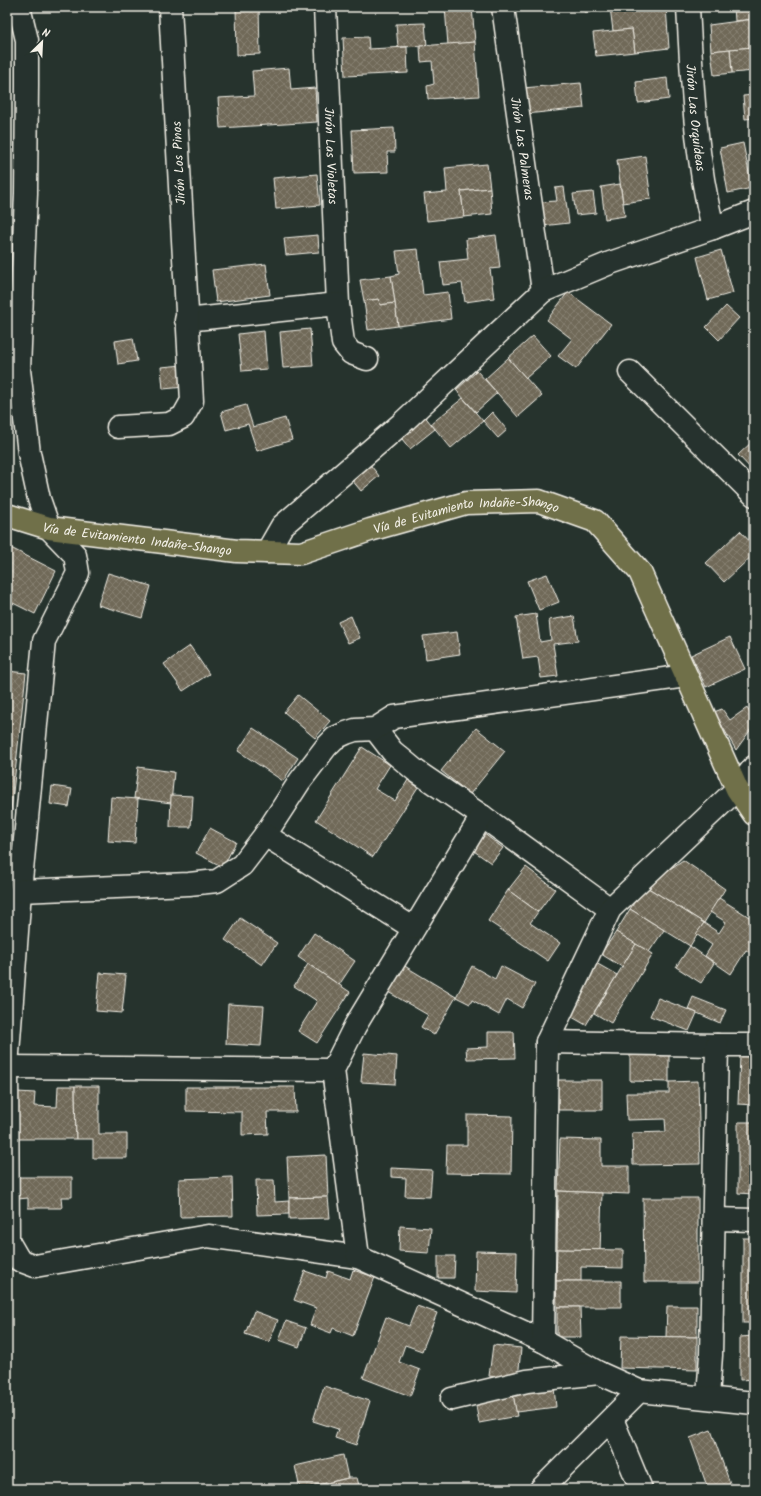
<svg xmlns="http://www.w3.org/2000/svg" width="761" height="1496" font-family="Kalam,sans-serif">
  <defs>
    <pattern id="building-cross-hatch" width="8" height="8" patternUnits="userSpaceOnUse"><rect width="8" height="8" fill="#706958"/><path d="M0 0l8 8M0 8l8-8" fill="none" stroke="#857f70"/></pattern>
  </defs>
  <rect width="100%" height="100%" fill="#26332d"/>
  <filter id="ink" filterUnits="userSpaceOnUse"><feTurbulence type="fractalNoise" baseFrequency=".025" numOctaves="2"/><feDisplacementMap in="SourceGraphic" scale="8" xChannelSelector="R" yChannelSelector="G"/><feConvolveMatrix kernelMatrix="1 2 1 2 8 2 1 2 1" color-interpolation-filters="sRGB"/></filter>
  <g filter="url(#ink)">
    <g fill="url(#building-cross-hatch)" stroke="#f4f1e8">
      <polygon points="236,7 259,7 260,54 237,55"/>
      <polygon points="445,7 472,7 475,42 448,45"/>
      <polygon points="585,7 610,7 611,10 585,12"/>
      <polygon points="610,7 666,7 669,48 635,52 632,29 613,31"/>
      <polygon points="734,7 754,7 754,19 735,21"/>
      <polygon points="754,19 754,47 711,51 709,25"/>
      <polygon points="425,23 427,46 398,47 396,24"/>
      <polygon points="632,29 635,52 596,56 593,33"/>
      <polygon points="368,37 369,49 407,47 408,73 345,76 343,38"/>
      <polygon points="475,42 479,96 428,99 427,86 434,84 432,61 421,62 420,46"/>
      <polygon points="754,47 754,71 732,73 730,49"/>
      <polygon points="730,49 732,73 714,75 711,51"/>
      <polygon points="289,68 291,90 315,88 317,122 220,128 218,98 254,96 252,71"/>
      <polygon points="667,78 669,99 638,103 636,82"/>
      <polygon points="581,83 584,108 526,114 523,88"/>
      <polygon points="754,95 754,118 745,119 743,96"/>
      <polygon points="394,128 395,152 387,152 388,172 354,173 352,130"/>
      <polygon points="743,143 752,188 728,193 720,148"/>
      <polygon points="645,156 651,199 623,203 617,160"/>
      <polygon points="487,164 490,188 461,191 464,217 427,221 424,194 447,192 445,168"/>
      <polygon points="317,174 320,205 276,209 273,178"/>
      <polygon points="620,184 625,216 605,219 601,187"/>
      <polygon points="564,187 569,223 542,226 540,202 557,201 555,188"/>
      <polygon points="490,188 492,214 464,217 461,191"/>
      <polygon points="593,192 596,213 576,215 573,194"/>
      <polygon points="318,235 319,252 286,255 284,238"/>
      <polygon points="496,235 500,268 490,269 494,298 465,302 462,283 443,285 440,262 468,259 466,239"/>
      <polygon points="418,249 423,295 448,292 451,319 398,326 391,276 399,274 396,251"/>
      <polygon points="721,250 733,293 708,300 697,257"/>
      <polygon points="266,264 270,295 216,302 212,270"/>
      <polygon points="391,276 395,303 380,305 379,299 364,301 360,280"/>
      <polygon points="568,292 611,324 576,369 558,356 572,339 547,320"/>
      <polygon points="379,299 380,305 395,303 398,326 368,330 364,301"/>
      <polygon points="726,306 739,318 719,340 706,327"/>
      <polygon points="310,329 313,366 283,368 280,332"/>
      <polygon points="264,331 267,369 242,371 238,334"/>
      <polygon points="533,336 551,356 526,378 508,358"/>
      <polygon points="133,338 137,361 118,364 115,341"/>
      <polygon points="508,358 542,396 518,417 485,379"/>
      <polygon points="183,365 185,387 163,389 161,367"/>
      <polygon points="477,371 497,393 476,412 456,390"/>
      <polygon points="463,398 483,421 451,448 431,424"/>
      <polygon points="246,405 253,427 285,418 292,440 257,451 248,424 226,430 221,412"/>
      <polygon points="492,412 507,430 498,438 483,421"/>
      <polygon points="423,414 435,429 410,449 398,434"/>
      <polygon points="754,440 754,472 738,455"/>
      <polygon points="365,458 379,476 361,491 346,473"/>
      <polygon points="740,531 754,546 754,554 724,582 706,563"/>
      <polygon points="7,546 56,571 35,614 13,603 7,615"/>
      <polygon points="108,573 151,586 142,618 98,605"/>
      <polygon points="547,574 559,602 539,610 527,581"/>
      <polygon points="536,614 540,642 551,640 549,620 574,616 578,641 553,644 558,676 541,678 538,657 523,659 516,617"/>
      <polygon points="351,616 360,638 348,643 338,622"/>
      <polygon points="457,632 460,654 426,659 423,636"/>
      <polygon points="730,637 745,669 706,687 691,655"/>
      <polygon points="190,646 209,674 183,691 164,664"/>
      <polygon points="7,671 26,673 8,838 7,838"/>
      <polygon points="298,695 330,721 315,738 284,712"/>
      <polygon points="747,708 754,720 754,725 736,750 714,712 722,709 730,720"/>
      <polygon points="253,728 298,758 283,781 238,751"/>
      <polygon points="476,728 505,751 470,794 441,771"/>
      <polygon points="362,747 390,765 375,789 395,801 408,780 418,787 373,857 316,820"/>
      <polygon points="138,767 174,772 171,803 134,798"/>
      <polygon points="52,786 72,789 69,807 50,804"/>
      <polygon points="171,795 193,796 191,827 170,827"/>
      <polygon points="111,797 138,799 135,843 108,841"/>
      <polygon points="210,828 236,842 223,867 196,853"/>
      <polygon points="483,833 503,848 491,863 471,849"/>
      <polygon points="683,860 725,889 704,923 645,886"/>
      <polygon points="526,867 555,889 538,912 508,890"/>
      <polygon points="645,886 704,923 690,946 630,909"/>
      <polygon points="508,890 538,912 530,923 560,943 548,961 488,921"/>
      <polygon points="719,898 754,920 754,955 746,950 731,974 705,956 712,945 696,934 704,923 719,933 726,922 710,912"/>
      <polygon points="630,909 664,930 649,952 616,932"/>
      <polygon points="240,918 277,943 262,965 225,940"/>
      <polygon points="616,932 636,944 622,967 601,954"/>
      <polygon points="314,933 355,961 339,985 298,957"/>
      <polygon points="636,944 653,954 611,1023 594,1013"/>
      <polygon points="690,946 714,963 701,983 676,967"/>
      <polygon points="596,963 617,975 586,1025 565,1013"/>
      <polygon points="308,964 350,992 317,1043 298,1031 317,1001 294,986"/>
      <polygon points="403,965 456,997 434,1035 421,1027 428,1015 388,992"/>
      <polygon points="472,966 495,979 501,966 535,984 522,1008 507,999 499,1015 472,1000 470,1004 456,997"/>
      <polygon points="100,973 126,975 122,1013 96,1011"/>
      <polygon points="693,997 726,1010 720,1023 688,1009"/>
      <polygon points="658,998 697,1013 689,1031 650,1016"/>
      <polygon points="228,1004 264,1006 261,1046 226,1044"/>
      <polygon points="488,1032 514,1032 515,1058 467,1059 466,1048 488,1047"/>
      <polygon points="364,1053 397,1056 395,1084 361,1082"/>
      <polygon points="630,1054 669,1055 669,1082 630,1081"/>
      <polygon points="740,1056 754,1057 754,1105 738,1104"/>
      <polygon points="557,1080 602,1080 602,1110 558,1110"/>
      <polygon points="698,1081 700,1164 633,1165 632,1133 666,1132 665,1119 627,1120 626,1093 669,1093 669,1082"/>
      <polygon points="58,1086 75,1086 76,1139 17,1139 17,1092 35,1093 34,1106 57,1107"/>
      <polygon points="75,1086 99,1086 99,1134 127,1134 127,1158 93,1158 93,1139 76,1139"/>
      <polygon points="186,1087 295,1087 296,1112 267,1112 268,1134 242,1135 242,1112 186,1111"/>
      <polygon points="467,1115 512,1116 511,1174 446,1173 447,1145 467,1145"/>
      <polygon points="738,1122 754,1122 754,1194 738,1193"/>
      <polygon points="560,1139 601,1140 601,1166 629,1166 629,1194 558,1191"/>
      <polygon points="326,1155 328,1197 289,1198 287,1157"/>
      <polygon points="391,1168 432,1170 430,1197 405,1196 406,1178 391,1177"/>
      <polygon points="18,1177 72,1177 72,1197 61,1197 62,1208 28,1208 28,1198 18,1199"/>
      <polygon points="232,1177 233,1216 180,1217 179,1179"/>
      <polygon points="256,1180 274,1180 275,1202 289,1201 289,1214 257,1215"/>
      <polygon points="558,1191 602,1193 600,1250 557,1249"/>
      <polygon points="328,1197 330,1218 289,1219 289,1198"/>
      <polygon points="643,1198 698,1198 698,1282 644,1282"/>
      <polygon points="400,1226 431,1228 429,1253 399,1251"/>
      <rect x="743" y="1238" width="11" height="85"/>
      <polygon points="557,1249 623,1250 623,1268 581,1267 581,1281 556,1281"/>
      <polygon points="476,1251 517,1252 516,1293 475,1291"/>
      <polygon points="438,1256 455,1256 454,1278 438,1278"/>
      <polygon points="353,1270 375,1277 353,1336 333,1328 331,1333 310,1325 316,1308 294,1300 305,1271 326,1278 328,1271 350,1279"/>
      <polygon points="556,1281 621,1281 621,1307 557,1307"/>
      <polygon points="417,1306 437,1313 422,1351 405,1345 399,1362 420,1370 410,1396 363,1378 386,1317 409,1326"/>
      <polygon points="667,1306 697,1306 697,1337 666,1337"/>
      <polygon points="557,1307 580,1307 581,1337 557,1337"/>
      <polygon points="254,1311 278,1320 269,1342 245,1334"/>
      <polygon points="286,1321 306,1328 299,1347 279,1340"/>
      <polygon points="621,1336 697,1337 697,1370 620,1368"/>
      <polygon points="754,1336 754,1379 740,1380 740,1337"/>
      <polygon points="493,1345 521,1348 518,1379 489,1376"/>
      <polygon points="324,1386 370,1401 356,1445 335,1438 338,1429 313,1421"/>
      <polygon points="554,1388 556,1407 516,1412 513,1394"/>
      <polygon points="513,1394 517,1416 479,1423 475,1400"/>
      <polygon points="711,1430 732,1489 708,1489 690,1438"/>
      <polygon points="343,1455 348,1478 300,1489 295,1466"/>
      <polygon points="348,1478 357,1478 360,1489 320,1489 319,1485"/>
    </g>
    <g fill="none" stroke-linecap="round" stroke-linejoin="round">
      <g stroke="#f4f1e8" stroke-width="25">
        <g id="minor">
          <polyline points="19,7 27,40 27,85 26,193 19,370 29,453 39,499 49,528 75,555 78,573 44,641 20,891 7,1067 8,1241 19,1260 35,1266 208,1236 358,1257"/>
          <path id="s1" d="M325,7L338,304"/>
          <path id="s2" d="M503,7L543,291"/>
          <path id="s3" d="M688,7C692,81 695,156 713,228"/>
          <polyline points="186,320 338,304 343,343 351,353 367,359"/>
          <polyline points="630,372 754,495"/>
          <polyline points="118,427 169,424 183,417 192,401 170,7"/>
          <polyline points="267,552 282,526 401,424 543,291 610,263 713,228 754,212"/>
          <polyline points="375,729 392,751 416,771 482,816 610,909"/>
          <polyline points="482,816 355,1026 333,1070 358,1257 543,1341"/>
          <polyline points="265,835 300,781 326,747 335,738 346,733 355,730 375,729 394,717 686,676"/>
          <polyline points="20,891 189,884 217,881 242,865 265,835 413,928"/>
          <polyline points="547,1042 717,1045 754,1045"/>
          <polyline points="7,1067 333,1070"/>
          <polyline points="715,1219 754,1220"/>
          <polyline points="599,1373 543,1341 547,1042 610,909 737,789 754,767"/>
          <polyline points="708,1397 711,1355 717,1045"/>
          <polyline points="452,1399 527,1381 599,1373 639,1391 754,1403"/>
          <polyline points="612,1419 641,1489"/>
          <polyline points="541,1489 639,1391"/>
        </g>
      </g>
      <g stroke="#f4f1e8" stroke-width="25">
        <g id="major">
          <path id="s4" d="M7,515L49,528L237,551L301,553L370,530L466,503L539,501L595,521L640,572L737,789L754,814"/>
        </g>
      </g>
      <use href="#minor" stroke="#26332d" stroke-width="22"/>
      <use href="#major" stroke="#70704a" stroke-width="22"/>
    </g>
  </g>
  <g text-anchor="middle" stroke-width="3.5" stroke-linejoin="round" paint-order="stroke">
    <g font-size="13" fill="#f4f1e8" stroke="#26332d">
      <text dy="5" stroke="none"><textPath href="#s3" startOffset="111">Jirón Las Orquídeas</textPath></text>
      <text dy="5" stroke="none"><textPath href="#s2" startOffset="143">Jirón Las Palmeras</textPath></text>
      <text dy="5" stroke="none"><textPath href="#s1" startOffset="149">Jirón Las Violetas</textPath></text>
      <text transform="translate(178 163) rotate(-93)" y="5">Jirón Los Pinos</text>
      <text dy="5" stroke="none"><textPath href="#s4" startOffset="469">Vía de Evitamiento Indañe-Shango</textPath></text>
      <text dy="5" stroke="none"><textPath href="#s4" startOffset="133">Vía de Evitamiento Indañe-Shango</textPath></text>
    </g>
  </g>
  <rect width="761" height="1496" fill="none" stroke="#26332d" stroke-width="24"/>
  <rect x="12" y="12" width="737" height="1472" fill="none" stroke="#f4f1e8" stroke-width="1.5" filter="url(#ink)"/>
  <g transform="translate(42 42) rotate(24)" stroke="#26332d" stroke-width="3" paint-order="stroke">
  <path d="M0-3L7 15L0 10L-7 15Z" fill="#f4f1e8"/>
  <text y="-6" font-size="11" font-weight="bold" text-anchor="middle" fill="#f4f1e8">N</text>
  </g>
</svg>
